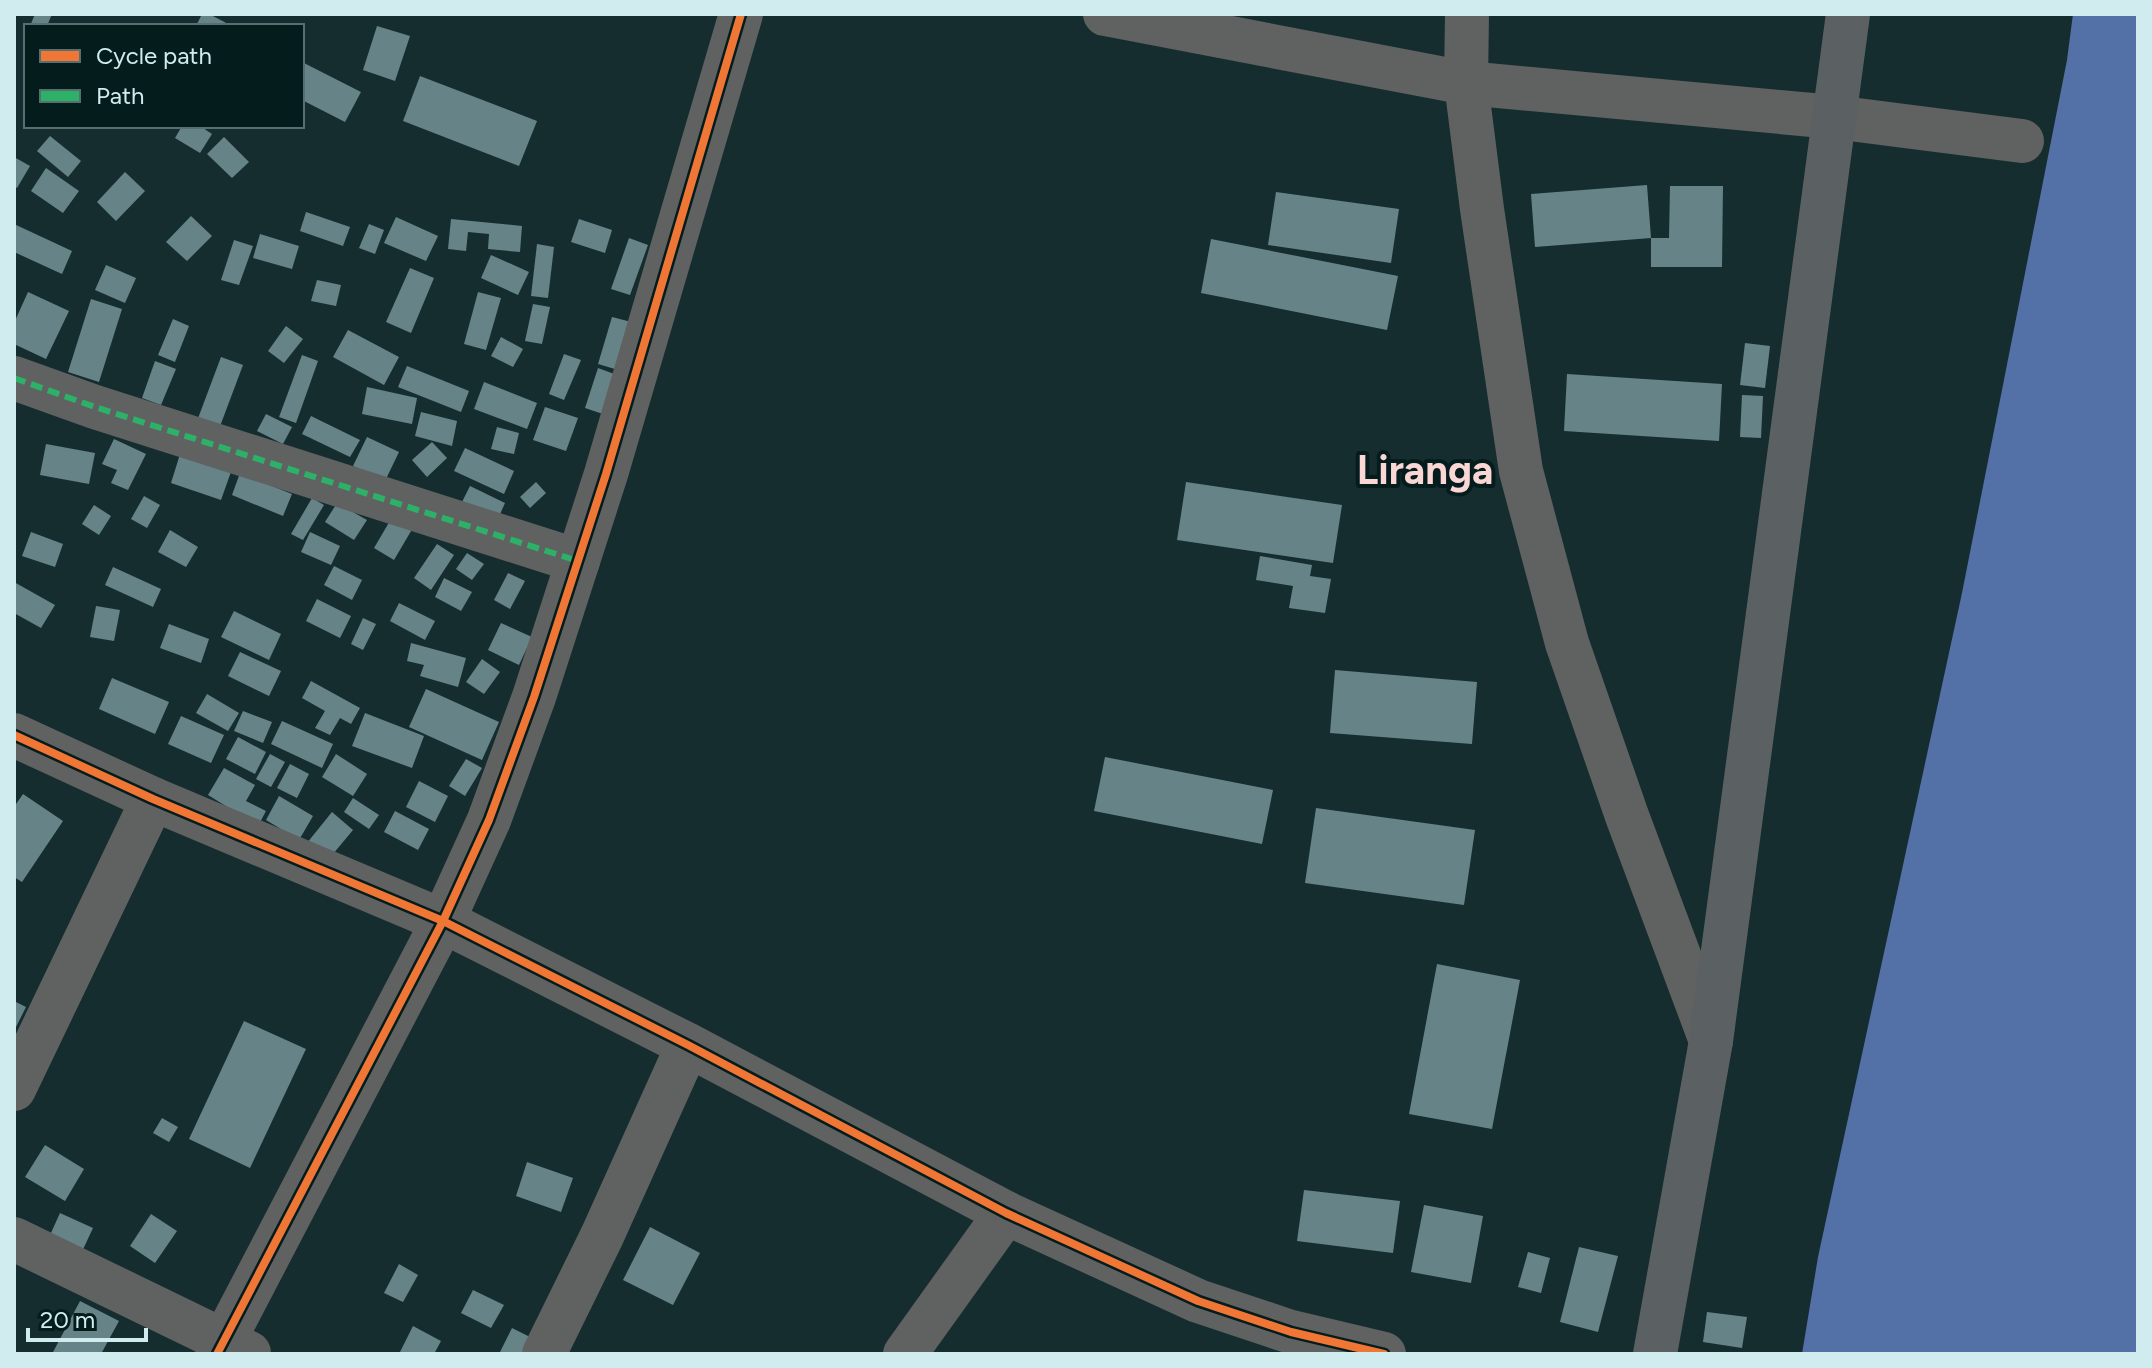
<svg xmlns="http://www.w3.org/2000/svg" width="2152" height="1368" font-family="Figtree,sans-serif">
  <rect width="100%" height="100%" fill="#162d30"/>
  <polygon fill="#5471a7" points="2073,14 2138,14 2138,1354 1802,1354 1818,1257 1962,593 2067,60"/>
  <g fill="#668487">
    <polygon points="35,14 52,14 47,26 30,26"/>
    <polygon points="202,14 209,14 232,26 196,26"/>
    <polygon points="377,26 410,36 395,81 363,70"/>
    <polygon points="302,62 361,92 345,122 302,100"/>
    <polygon points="420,76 537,121 519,166 403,121"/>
    <polygon points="182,126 200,126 212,134 200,153 175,138"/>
    <polygon points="50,136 81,161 68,177 37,151"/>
    <polygon points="224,137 249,162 232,178 207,154"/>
    <polygon points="14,157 30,166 17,188 14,186"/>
    <polygon points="46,168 79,191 63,213 31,191"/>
    <polygon points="125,172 145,191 116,221 97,202"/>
    <polygon points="1647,185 1651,238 1535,247 1531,194"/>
    <polygon points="1670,186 1723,186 1722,267 1651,267 1651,238 1669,238"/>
    <polygon points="1276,192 1399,209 1391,263 1268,245"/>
    <polygon points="306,212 350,227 343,246 300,231"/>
    <polygon points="191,216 212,236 187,261 166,242"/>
    <polygon points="396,217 438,236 426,261 384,243"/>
    <polygon points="451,219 522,226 520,252 488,249 489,234 468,232 466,251 448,249"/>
    <polygon points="579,219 612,230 605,253 571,242"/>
    <polygon points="14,224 72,251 62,274 14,252"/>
    <polygon points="369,224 384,230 375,254 359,248"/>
    <polygon points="260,234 299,246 292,269 253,258"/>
    <polygon points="629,238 648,245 630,295 611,289"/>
    <polygon points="1211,239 1398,276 1387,330 1201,293"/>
    <polygon points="234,240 253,246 239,285 221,280"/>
    <polygon points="537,244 554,247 548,298 531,296"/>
    <polygon points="491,255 529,272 518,295 481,278"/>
    <polygon points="106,265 136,278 125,303 95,290"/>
    <polygon points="410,268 434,278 411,333 386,322"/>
    <polygon points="317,280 341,285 336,306 311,301"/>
    <polygon points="28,292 69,311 46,359 14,344 14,323"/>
    <polygon points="478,292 501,298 486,350 464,344"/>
    <polygon points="91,299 122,309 99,382 68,372"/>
    <polygon points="533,304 550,307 542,344 525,341"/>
    <polygon points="612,317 639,324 625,372 598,364"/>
    <polygon points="173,319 189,326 175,362 158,355"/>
    <polygon points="286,326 303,339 284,363 268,351"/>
    <polygon points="348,330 399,357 384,385 333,357"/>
    <polygon points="501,337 523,349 513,367 491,356"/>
    <polygon points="1745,343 1770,346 1765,388 1740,385"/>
    <polygon points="564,354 581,360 564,400 549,394"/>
    <polygon points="302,355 318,361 296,423 279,417"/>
    <polygon points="221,357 243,365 216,437 194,429"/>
    <polygon points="155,361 176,369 161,405 142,398"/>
    <polygon points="407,366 469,391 461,412 398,387"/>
    <polygon points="598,368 617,375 603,414 585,408"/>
    <polygon points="1567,374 1722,384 1719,441 1564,431"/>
    <polygon points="484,382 537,403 527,429 474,409"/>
    <polygon points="367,387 417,398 412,424 362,414"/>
    <polygon points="1742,395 1763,396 1761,438 1740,437"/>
    <polygon points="545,407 578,418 566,451 533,440"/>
    <polygon points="421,412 457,421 452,446 415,436"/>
    <polygon points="266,414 292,427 283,444 257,431"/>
    <polygon points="311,416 360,440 350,457 302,434"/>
    <polygon points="497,427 519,433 514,454 491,449"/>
    <polygon points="367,437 399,452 385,481 353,466"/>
    <polygon points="114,439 146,454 128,490 111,483 117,470 102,464"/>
    <polygon points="432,442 447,458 427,477 412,460"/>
    <polygon points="46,444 95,453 89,484 40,475"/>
    <polygon points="465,448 514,471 504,494 454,471"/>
    <polygon points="181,451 232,469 221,500 171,483"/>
    <polygon points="240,473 292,494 283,516 232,495"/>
    <polygon points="536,482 546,493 530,508 520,497"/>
    <polygon points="1186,482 1342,505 1333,563 1177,540"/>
    <polygon points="470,486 505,503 497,521 461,504"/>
    <polygon points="144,496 160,505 147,528 131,519"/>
    <polygon points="312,498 324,505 303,540 291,534"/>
    <polygon points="337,503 367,520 354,540 325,522"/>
    <polygon points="94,505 111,516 99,535 82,524"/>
    <polygon points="394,514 414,526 394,560 374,548"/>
    <polygon points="170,530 198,547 186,567 158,552"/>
    <polygon points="31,532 63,544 55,567 22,556"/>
    <polygon points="310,532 340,546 331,565 301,552"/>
    <polygon points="437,544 454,555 431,590 414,578"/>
    <polygon points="467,553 484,564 472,580 456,569"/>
    <polygon points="1260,556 1312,565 1310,576 1331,579 1325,613 1289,608 1293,586 1256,580"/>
    <polygon points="334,566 362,580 352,600 324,585"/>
    <polygon points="113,567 161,589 153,607 105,585"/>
    <polygon points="508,573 525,581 510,609 494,600"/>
    <polygon points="444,578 472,592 461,611 435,597"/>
    <polygon points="14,582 55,605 41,628 14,613"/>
    <polygon points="317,599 351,616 340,638 306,621"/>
    <polygon points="399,603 435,621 425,640 390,621"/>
    <polygon points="96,606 120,610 114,641 90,637"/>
    <polygon points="234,611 281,634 269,660 221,637"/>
    <polygon points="363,618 376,624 363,650 351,644"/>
    <polygon points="501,623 532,637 519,665 488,650"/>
    <polygon points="169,624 209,639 201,663 160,648"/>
    <polygon points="411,643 466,658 458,687 420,676 424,665 407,661"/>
    <polygon points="240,652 281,671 269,696 228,676"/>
    <polygon points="482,659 500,672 484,694 466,682"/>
    <polygon points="1335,670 1477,682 1472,744 1330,733"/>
    <polygon points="112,678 169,702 155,734 99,709"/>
    <polygon points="311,681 360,708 351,724 340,718 330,735 315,728 325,711 302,698"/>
    <polygon points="426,689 499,722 482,760 409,727"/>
    <polygon points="207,694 239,713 228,731 196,713"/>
    <polygon points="243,711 272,722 263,743 234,731"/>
    <polygon points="365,713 424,736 412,768 352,746"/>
    <polygon points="181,716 224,735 211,763 168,744"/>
    <polygon points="282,721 333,744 322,768 271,744"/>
    <polygon points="238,737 266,752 255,774 226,759"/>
    <polygon points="270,754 285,762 271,787 256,779"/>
    <polygon points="336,754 367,774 353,796 322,777"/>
    <polygon points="1105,757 1273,790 1262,844 1094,811"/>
    <polygon points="466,759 482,768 465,796 449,786"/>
    <polygon points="290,764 309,774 297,798 277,788"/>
    <polygon points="224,768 255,785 246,801 266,811 258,826 208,795"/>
    <polygon points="419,781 448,796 435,822 406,807"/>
    <polygon points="23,794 63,821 22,882 14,877 14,807"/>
    <polygon points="279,796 313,816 299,840 266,820"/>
    <polygon points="353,798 379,815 369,829 344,812"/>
    <polygon points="1316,808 1475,830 1464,905 1305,883"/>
    <polygon points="395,811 429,829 418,850 384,832"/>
    <polygon points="332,812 353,830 328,860 307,843"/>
    <polygon points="1437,964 1520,980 1492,1129 1409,1114"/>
    <polygon points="14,1001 26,1007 14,1031"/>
    <polygon points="244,1021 306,1049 250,1168 189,1139"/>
    <polygon points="162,1118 178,1127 169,1142 153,1133"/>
    <polygon points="45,1145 84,1169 65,1201 25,1177"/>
    <polygon points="527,1162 573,1178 561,1212 516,1196"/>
    <polygon points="1304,1190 1400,1201 1393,1253 1297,1241"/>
    <polygon points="1424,1205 1483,1216 1471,1283 1411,1272"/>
    <polygon points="60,1213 93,1228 79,1258 46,1244"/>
    <polygon points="151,1214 177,1231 155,1263 130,1246"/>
    <polygon points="650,1227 700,1253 673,1305 623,1280"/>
    <polygon points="1579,1247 1618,1256 1598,1332 1560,1322"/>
    <polygon points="1528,1252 1550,1258 1541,1293 1518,1287"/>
    <polygon points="399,1264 418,1275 403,1302 384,1293"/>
    <polygon points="473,1290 504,1305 491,1328 461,1313"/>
    <polygon points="80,1301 119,1321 101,1354 52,1354"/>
    <polygon points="1707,1312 1747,1317 1742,1348 1703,1342"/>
    <polygon points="413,1326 441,1341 434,1354 399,1354"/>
    <polygon points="512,1328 534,1339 527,1354 499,1354"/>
  </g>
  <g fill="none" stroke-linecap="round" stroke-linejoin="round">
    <g stroke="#606161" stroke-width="44">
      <polyline points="1105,14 1466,83 1834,117 2022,141"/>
      <polyline points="1467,14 1466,83 1482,209 1521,471 1567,643 1627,816 1711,1041"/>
      <polyline points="14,378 95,407 578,561"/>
      <polyline points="14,735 153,799 443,921 688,1045 1006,1213 1198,1301 1291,1332 1384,1354"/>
      <polyline points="14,1089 153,799"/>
      <polyline points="14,1239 249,1353"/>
      <polyline points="217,1354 443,921 489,820 534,697 606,474 741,14"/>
      <polyline points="544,1354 602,1236 688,1045"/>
      <polyline points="905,1354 1006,1213"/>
    </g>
    <polyline stroke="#5b6062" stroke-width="44" points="1655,1354 1711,1041 1848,14"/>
    <polyline stroke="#2db169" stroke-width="6" stroke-dasharray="12 6" stroke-linecap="butt" points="14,378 95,407 578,561"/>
    <g stroke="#051c1d" stroke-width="13">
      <g id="cycleway">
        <polyline points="14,735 153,799 443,921 688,1045 1006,1213 1198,1301 1291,1332 1384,1354"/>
        <polyline points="217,1354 443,921 489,820 534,697 606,474 741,14"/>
      </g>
    </g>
    <use href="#cycleway" stroke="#f07635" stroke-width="8"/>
  </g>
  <g text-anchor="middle" stroke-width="8" stroke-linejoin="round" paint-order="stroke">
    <g font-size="40" font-weight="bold" fill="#fad6d4" stroke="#051c1d">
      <text x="1425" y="484">Liranga</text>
    </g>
  </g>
  <rect width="2152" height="1368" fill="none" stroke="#d1ecee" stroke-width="32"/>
  <rect x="24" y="24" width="280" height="104" fill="#051c1d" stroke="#576f71" stroke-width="2"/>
  <rect x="40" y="50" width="40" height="12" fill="#f07635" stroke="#576f71" stroke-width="2"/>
  <text x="96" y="64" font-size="24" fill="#d1ecee">Cycle path</text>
  <rect x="40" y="90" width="40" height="12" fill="#2db169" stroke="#576f71" stroke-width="2"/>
  <text x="96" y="104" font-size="24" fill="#d1ecee">Path</text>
  <path d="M28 1328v12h118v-12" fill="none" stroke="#d1ecee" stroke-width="4"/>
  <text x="40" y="1328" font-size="24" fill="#d1ecee" stroke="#051c1d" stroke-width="6" paint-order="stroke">20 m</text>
</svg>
